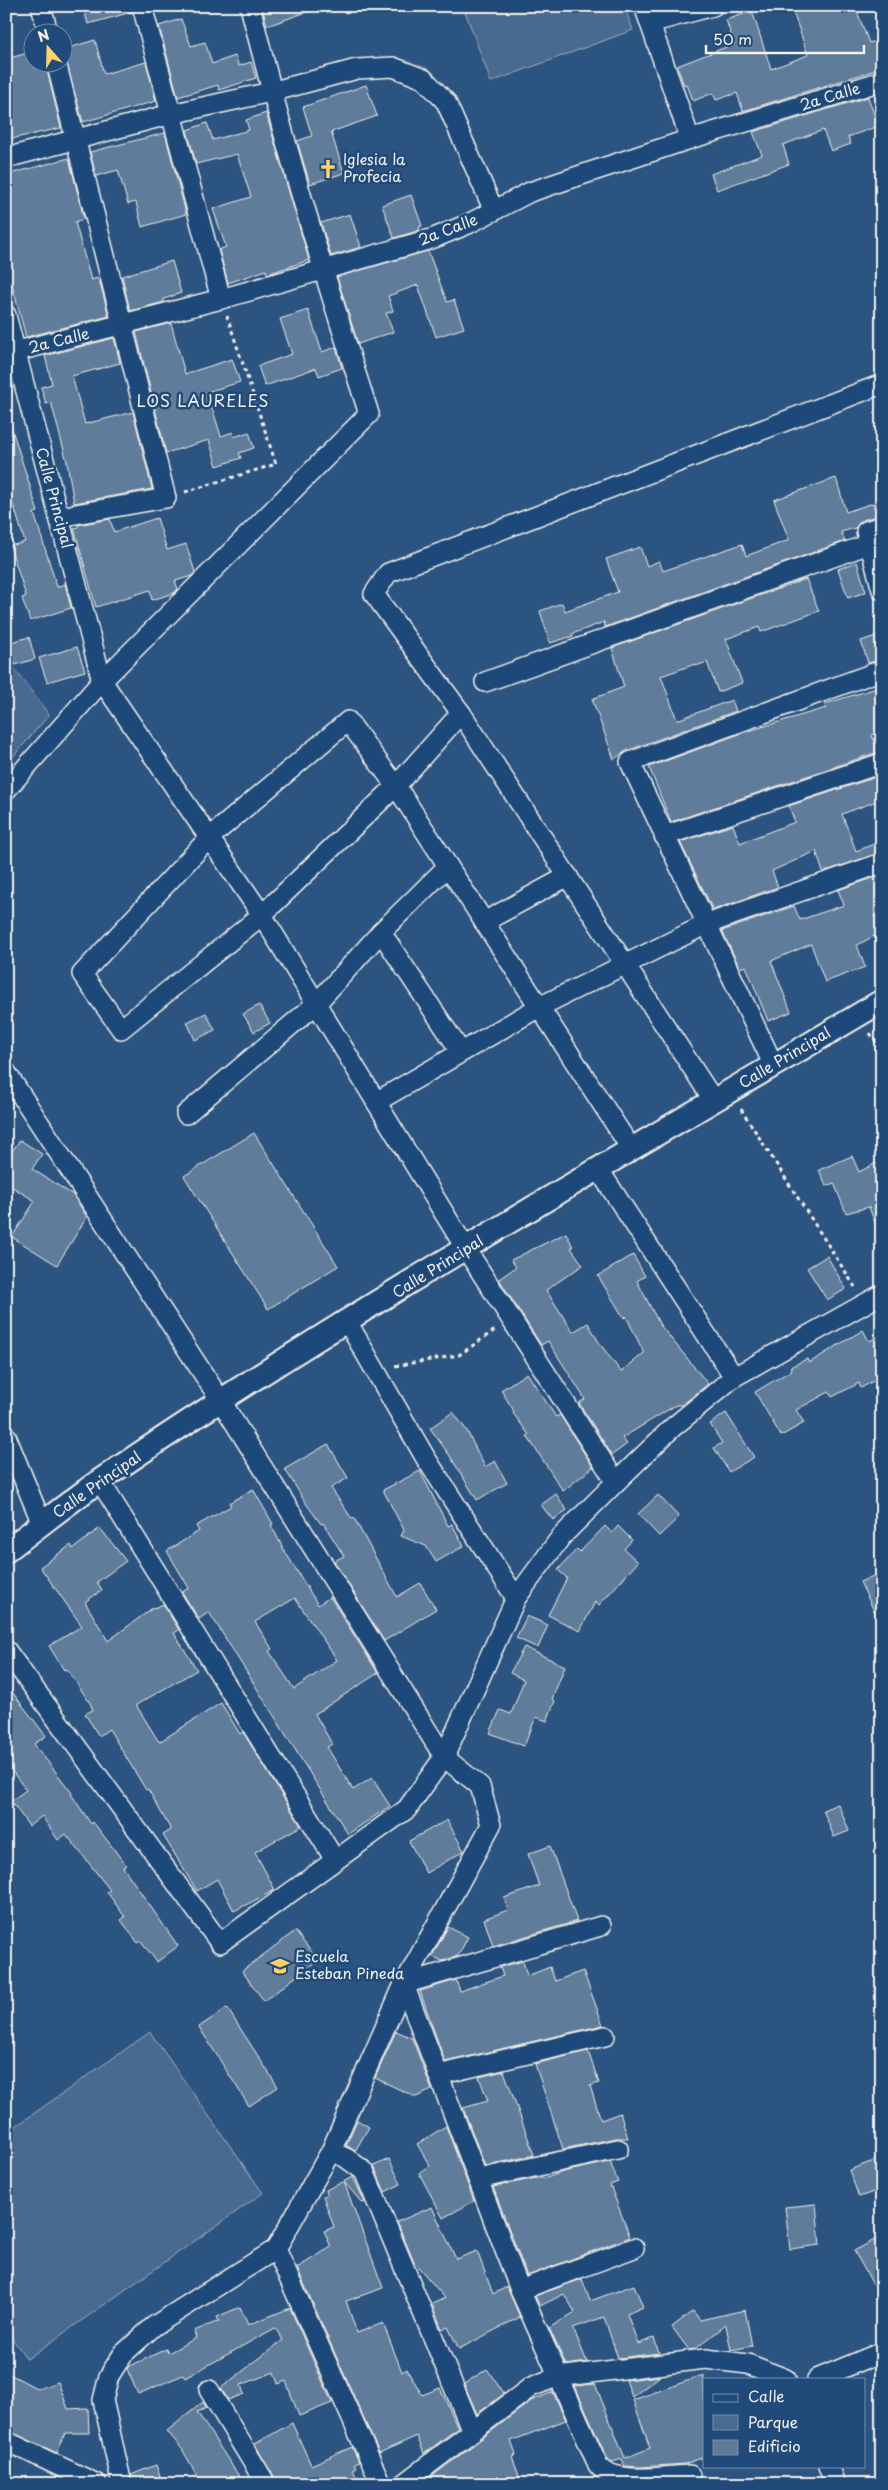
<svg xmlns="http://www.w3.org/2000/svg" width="888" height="2490" font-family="'Playpen Sans',sans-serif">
  <rect width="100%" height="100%" fill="#2c5481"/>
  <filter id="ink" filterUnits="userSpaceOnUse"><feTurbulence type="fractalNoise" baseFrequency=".02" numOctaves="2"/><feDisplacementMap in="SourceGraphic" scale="10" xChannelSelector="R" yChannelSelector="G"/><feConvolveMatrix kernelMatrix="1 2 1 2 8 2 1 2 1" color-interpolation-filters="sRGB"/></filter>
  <g filter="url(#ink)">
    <g fill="#496b90" stroke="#9eaebc">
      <polygon points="463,6 624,6 633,30 491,82"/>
      <polygon points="6,657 49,715 6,765"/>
      <polygon points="150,2032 263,2193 27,2359 6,2330 6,2133"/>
    </g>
    <g fill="#5e7b9a" stroke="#f4f1e8" fill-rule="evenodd">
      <polygon points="83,6 131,6 132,12 88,24"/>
      <polygon points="262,6 314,6 315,9 267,26"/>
      <polygon points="791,6 855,6 869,43 882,39 882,68 743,111 737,93 716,100 713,93 693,101 687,84 684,85 677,66 734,44 726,20 752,11 771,69 808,55"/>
      <polygon points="181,19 191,46 205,42 212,64 235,56 239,66 251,62 256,78 219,90 218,85 178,97 159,26"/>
      <polygon points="95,40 104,74 146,62 156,101 83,122 62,50"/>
      <polygon points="32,52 32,62 45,62 61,128 6,140 6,59"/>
      <polygon points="366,85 377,116 331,132 344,173 310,184 297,141 312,136 303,107"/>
      <polygon points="868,97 878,126 848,137 851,144 831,151 823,130 783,145 789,164 717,190 711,174 762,155 753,132"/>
      <polygon points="266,113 309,260 267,274 266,270 228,283 219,250 226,247 213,209 251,197 237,154 196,164 187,130 207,123 213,140 249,130 246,120"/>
      <polygon points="165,133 186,214 142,227 136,202 128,204 118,170 96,176 90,152"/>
      <polygon points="69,158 84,219 75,222 91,280 97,278 100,283 109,316 26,337 6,262 6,175"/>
      <polygon points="411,195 422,226 419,227 420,230 394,238 382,205"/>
      <polygon points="350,214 361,247 331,256 321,223"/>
      <polygon points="428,251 447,302 454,300 464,328 436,337 418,285 388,296 393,311 386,313 393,332 358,344 337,277"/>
      <polygon points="172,261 181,293 164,299 164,302 130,311 122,276"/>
      <polygon points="308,310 322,352 336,347 342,368 319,376 316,368 265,386 258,366 292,354 280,319"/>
      <polygon points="171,323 185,374 232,359 240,382 207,392 221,436 233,432 234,437 249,432 254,448 239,453 241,458 217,466 209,440 166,453 136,332"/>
      <polygon points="114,338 120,363 72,376 85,424 133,412 152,489 74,503 67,462 51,402 46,404 41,387 52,384 45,356"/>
      <polygon points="10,423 38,512 34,513 57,587 65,584 71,608 30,621 22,598 26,596 10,546 25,542 6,481 6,424"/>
      <polygon points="836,478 846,512 873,503 877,516 862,520 855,528 841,532 845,541 605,627 604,622 572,634 573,636 550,643 540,611 562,603 565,611 618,592 606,559 640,547 647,566 659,561 663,571 742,544 746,556 789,540 774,500"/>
      <polygon points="157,518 167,550 186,544 195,572 192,576 175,581 178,589 174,593 152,600 150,590 96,607 74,528 78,527 78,525 110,519 114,532"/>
      <polygon points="857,562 866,592 848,598 838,569"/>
      <polygon points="806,579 819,611 761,632 759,627 726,639 742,683 718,692 707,662 696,666 695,664 661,676 677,720 732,700 736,711 626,751 614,759 592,699 624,687 612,648"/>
      <polygon points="882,634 882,659 868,663 861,641"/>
      <polygon points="29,637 35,659 15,665 8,643"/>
      <polygon points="77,647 85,671 47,682 39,658"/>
      <polygon points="882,682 882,731 872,735 878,752 671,822 649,767 745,732 826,708 824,704 877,688 875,684"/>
      <polygon points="882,775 882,799 842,814 856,851 882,841 882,852 823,872 816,851 772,871 778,887 713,910 680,842 733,825 740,843 795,822 789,806"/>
      <polygon points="882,875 882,932 857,945 865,967 825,982 811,944 771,961 791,1012 768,1021 746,966 740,968 722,931 794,906 800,920 844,905 838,890"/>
      <polygon points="259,1005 270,1023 254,1032 243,1014"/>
      <polygon points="206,1013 215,1030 195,1040 187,1022"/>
      <polygon points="254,1133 338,1266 268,1309 184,1176"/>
      <polygon points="20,1140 42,1154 32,1169 73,1195 87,1217 57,1265 12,1237 35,1201 6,1183 6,1160"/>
      <polygon points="852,1156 859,1172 882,1160 882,1235 880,1236 869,1207 846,1213 834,1183 826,1186 819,1170"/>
      <polygon points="566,1233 573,1247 571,1248 583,1265 546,1290 573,1332 588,1323 600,1344 621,1372 644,1353 626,1316 624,1318 598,1276 633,1255 645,1276 637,1281 660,1325 708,1384 682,1405 676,1405 622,1438 627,1444 612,1455 579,1403 585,1399 548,1341 541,1345 499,1279 516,1267 511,1260"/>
      <polygon points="827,1256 846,1289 827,1300 807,1268"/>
      <polygon points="863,1330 869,1341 882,1335 882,1376 861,1388 859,1383 832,1397 829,1392 796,1410 804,1423 781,1436 755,1392 792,1370 790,1367 807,1359 809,1363"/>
      <polygon points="527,1373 556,1417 560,1415 593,1467 563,1491 527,1436 529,1435 513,1413 514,1411 501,1390"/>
      <polygon points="453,1412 467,1431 485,1467 495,1461 507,1483 477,1500 450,1456 430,1428"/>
      <polygon points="726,1413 754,1457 729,1472 714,1448 722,1443 710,1424"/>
      <polygon points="328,1444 348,1478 331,1488 352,1519 354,1518 397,1597 420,1583 436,1609 384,1641 334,1561 344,1556 323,1523 321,1524 305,1502 285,1469"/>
      <polygon points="420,1471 448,1526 452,1524 464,1546 436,1562 426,1546 401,1536 404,1530 383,1490"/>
      <path d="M253,1489L273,1524L271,1525L284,1550L318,1605L330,1597L378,1673L315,1714L332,1744L327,1747L353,1790L372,1778L390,1806L348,1834L209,1612L199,1619L182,1592L189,1588L167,1551L199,1531L196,1526L231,1506L229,1503ZM295,1598L337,1660L294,1689L269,1651L272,1649L255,1622Z"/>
      <polygon points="556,1494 567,1510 553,1520 541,1505"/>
      <polygon points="658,1495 679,1517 659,1536 638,1514"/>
      <polygon points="605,1526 612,1533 618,1526 632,1540 624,1549 638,1562 599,1605 595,1602 580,1631 548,1615 567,1578 558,1570 577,1549 580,1552"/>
      <polygon points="100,1528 126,1561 97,1582 102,1590 85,1602 108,1641 154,1607 155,1608 163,1604 179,1630 174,1633 197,1670 136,1705 159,1742 221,1703 240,1734 243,1732 301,1826 255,1852 275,1890 234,1911 217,1879 197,1891 163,1835 171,1830 148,1789 146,1790 109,1729 99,1736 85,1714 93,1710 90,1703 67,1669 64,1670 49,1646 82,1626 40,1567 71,1545 73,1549"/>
      <polygon points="882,1572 882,1627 860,1582"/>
      <polygon points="527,1616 548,1625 538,1648 516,1638"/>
      <polygon points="524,1647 565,1666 552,1699 555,1701 547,1721 536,1717 524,1746 490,1733 500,1710 511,1714 524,1680 510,1673"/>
      <polygon points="6,1684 46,1736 34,1744 72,1793 71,1794 91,1824 93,1822 126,1865 123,1867 178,1946 157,1962 141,1941 138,1943 121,1920 125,1917 107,1892 110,1890 66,1834 58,1840 42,1816 29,1826 11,1801 26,1790 6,1763"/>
      <polygon points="838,1804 849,1831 834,1837 823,1810"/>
      <polygon points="447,1820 464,1851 426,1873 409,1841"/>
      <polygon points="550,1846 577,1921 493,1946 484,1919 508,1910 504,1898 539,1886 528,1854"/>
      <polygon points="448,1927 468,1937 458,1956 442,1961 432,1956"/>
      <polygon points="295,1931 318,1960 264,2001 242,1971"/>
      <polygon points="523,1961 527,1976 550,1967 555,1981 583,1971 603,2025 445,2062 420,1991 456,1980 460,1991 503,1976 500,1967"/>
      <polygon points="227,2008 278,2087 249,2106 199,2027"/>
      <polygon points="396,2031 412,2038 432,2090 416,2097 375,2078"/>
      <polygon points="588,2051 599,2083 590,2086 601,2120 620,2113 628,2138 616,2138 563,2149 535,2064"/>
      <polygon points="504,2071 534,2155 485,2166 463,2108 488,2101 479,2077"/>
      <polygon points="357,2120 369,2127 355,2151 346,2145"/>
      <polygon points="446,2126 474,2201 443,2218 419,2173 430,2166 417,2144"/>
      <polygon points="882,2158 882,2189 859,2197 849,2170"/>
      <polygon points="389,2159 401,2184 385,2192 374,2166"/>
      <polygon points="610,2162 618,2182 610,2185 630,2237 527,2276 493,2187 542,2177 543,2179 563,2172"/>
      <polygon points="353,2177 365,2202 362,2203 344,2182 383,2288 346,2301 357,2333 383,2323 402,2372 407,2369 422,2395 440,2388 458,2428 424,2454 417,2436 379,2453 297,2268 331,2247 324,2231 334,2227 323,2196 327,2195 326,2190"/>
      <polygon points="816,2204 820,2245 790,2249 785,2207"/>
      <polygon points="432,2207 456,2259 477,2251 493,2294 507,2287 520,2317 459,2349 448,2327 442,2329 432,2304 445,2298 414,2262 397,2222"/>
      <polygon points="882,2236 882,2300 854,2251"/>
      <polygon points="582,2279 590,2301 634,2285 643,2307 627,2314 638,2344 654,2338 659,2353 618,2358 604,2317 573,2328 587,2362 566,2365 549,2328 575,2312 564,2294 540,2306 535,2296"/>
      <polygon points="240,2307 248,2325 290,2308 332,2403 299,2416 286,2381 278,2384 274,2372 241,2385 244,2394 228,2400 221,2388 283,2340 275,2328 185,2378 183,2375 138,2394 127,2369 128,2367 166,2349 168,2353 196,2338 194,2331 219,2321 217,2317"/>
      <polygon points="745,2310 752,2346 731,2350 726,2325 695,2349 689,2350 672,2327 693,2311 700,2320"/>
      <polygon points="487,2369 504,2394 477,2414 464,2384"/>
      <polygon points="6,2372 38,2389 58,2382 68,2409 88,2408 89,2433 65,2433 57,2453 6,2430"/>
      <polygon points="704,2375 704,2457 685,2464 641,2467 625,2466 622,2459 612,2462 607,2458 575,2386 595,2384 625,2458 650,2448 633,2400"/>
      <polygon points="660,2376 632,2397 626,2380"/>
      <polygon points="553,2392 566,2420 511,2441 516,2455 512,2457 522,2484 422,2484 531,2401"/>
      <polygon points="203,2402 207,2408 197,2412 244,2484 202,2484 182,2449 167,2431"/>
      <polygon points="292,2423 311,2465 352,2447 359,2462 354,2464 356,2468 352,2470 362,2484 277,2484 255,2444"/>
      <polygon points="156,2465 163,2484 133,2484 131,2475"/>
    </g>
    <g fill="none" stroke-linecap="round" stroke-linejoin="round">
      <g stroke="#f4f1e8" stroke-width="22">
        <g id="minor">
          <polyline points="41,6 48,32"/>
          <polyline points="142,6 221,299"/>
          <polyline points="644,6 690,139"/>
          <polyline points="650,23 713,6"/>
          <polyline points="56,62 166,498 59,517"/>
          <polyline points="6,158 171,114 271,92 357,69 393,67 424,79 446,102 494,211"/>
          <polyline points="6,315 102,681 262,915 466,1249 616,1482"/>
          <polyline points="6,354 221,299 434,238 468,224 530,192 690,139 882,81"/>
          <polyline points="882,526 866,531 882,590"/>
          <polyline points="485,682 869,544"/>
          <polyline points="461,713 396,786 262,915 121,1029 82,974 209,838 348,721 396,786 632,1150"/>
          <path d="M6,790L102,681L369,414C325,279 284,144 250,6"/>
          <polyline points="664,836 882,763"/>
          <polyline points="484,922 568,876"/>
          <polyline points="381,932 461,1052"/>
          <polyline points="774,1066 630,762 882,670"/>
          <polyline points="6,1072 221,1401 444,1757 480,1786 491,1825 404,1984 331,2151 276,2249 154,2326 123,2354 109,2376 103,2400 122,2484"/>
          <polyline points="714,1101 461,713 374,594 388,573 882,384"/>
          <polyline points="376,1102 539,1007 707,924 882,863"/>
          <polyline points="186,1114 316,1004 381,932 448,866"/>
          <polyline points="599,1170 734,1377"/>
          <polyline points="348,1323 425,1457 516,1598"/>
          <polyline points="6,1436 42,1524"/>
          <polyline points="100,1481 335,1860"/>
          <polyline points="6,1650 220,1943 407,1809 444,1757 516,1598 561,1537 616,1482 672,1428 734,1377 882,1294"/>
          <path d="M601,1926L404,1984L520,2290L598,2465C615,2486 665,2476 690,2475"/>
          <polyline points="438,2075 605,2036"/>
          <polyline points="331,2151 346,2158 364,2171 472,2431"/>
          <polyline points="478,2179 618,2149"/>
          <polyline points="276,2249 381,2484"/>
          <polyline points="520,2290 634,2248"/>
          <polyline points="817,2379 882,2352"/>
          <polyline points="209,2390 266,2484"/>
          <polyline points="6,2441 97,2484"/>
          <polyline points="828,2466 835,2484"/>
          <polyline points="403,2484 531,2387 557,2377 705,2359 748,2364 786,2379"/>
        </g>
      </g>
      <g stroke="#f4f1e8" stroke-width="26">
        <path id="tertiary" d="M6,1551C38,1527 69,1502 102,1479C354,1308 620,1157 882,1001"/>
      </g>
      <g stroke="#f4f1e8" stroke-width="3" stroke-dasharray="4 4" stroke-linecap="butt">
        <polyline points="185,492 276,464 227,316"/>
        <polyline points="870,1033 882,1051"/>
        <polyline points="741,1109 855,1287"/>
        <polyline points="395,1366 459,1355 495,1330"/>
      </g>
      <use href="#minor" stroke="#1f4a7a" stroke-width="19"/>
      <use href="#tertiary" stroke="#1f4a7a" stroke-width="22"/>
    </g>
  </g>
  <defs>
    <g id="church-bare" transform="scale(1.5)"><path d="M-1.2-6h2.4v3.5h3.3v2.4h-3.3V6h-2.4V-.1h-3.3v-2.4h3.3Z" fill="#ffd166" stroke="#1f4a7a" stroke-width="2.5" paint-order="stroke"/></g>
    <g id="school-bare" transform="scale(1.5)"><path d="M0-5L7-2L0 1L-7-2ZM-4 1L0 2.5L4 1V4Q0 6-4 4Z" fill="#ffd166" stroke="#1f4a7a" stroke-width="2.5" paint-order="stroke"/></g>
  </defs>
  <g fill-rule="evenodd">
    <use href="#church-bare" x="328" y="169"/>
    <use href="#school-bare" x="280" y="1966"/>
  </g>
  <g text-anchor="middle" stroke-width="5" stroke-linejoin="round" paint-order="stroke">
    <g font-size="15" fill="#f4f1e8" stroke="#1f4a7a">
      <text transform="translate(830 97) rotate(-17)" y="5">2a Calle</text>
      <text transform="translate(448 230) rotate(-21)" y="5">2a Calle</text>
      <text transform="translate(59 341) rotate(-14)" y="5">2a Calle</text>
      <text transform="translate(54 498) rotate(75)" y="5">Calle Principal</text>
      <text transform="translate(785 1058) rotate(-31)" y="5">Calle Principal</text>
      <text transform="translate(438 1267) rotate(-32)" y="5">Calle Principal</text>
      <text transform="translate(97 1485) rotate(-35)" y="5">Calle Principal</text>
    </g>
    <g font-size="15" fill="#f4f1e8" stroke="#1f4a7a" text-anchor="start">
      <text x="343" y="165">Iglesia la<tspan x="343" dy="17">Profecia</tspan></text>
      <text x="295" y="1962">Escuela<tspan x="295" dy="17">Esteban Pineda</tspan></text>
    </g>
    <g font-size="16" letter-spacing="1" fill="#f4f1e8" stroke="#1f4a7a">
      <text x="203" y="407">LOS LAURELES</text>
    </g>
  </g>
  <rect width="888" height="2490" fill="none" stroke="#1f4a7a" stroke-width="25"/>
  <rect x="12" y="12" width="863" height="2465" fill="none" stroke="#f4f1e8" stroke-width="2" filter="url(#ink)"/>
  <rect x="703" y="2378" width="162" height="90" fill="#1f4a7a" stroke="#748da6"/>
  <rect x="713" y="2394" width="25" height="8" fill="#1f4a7a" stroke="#748da6"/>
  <text x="748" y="2402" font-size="15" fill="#f4f1e8">Calle</text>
  <rect x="713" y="2415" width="25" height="15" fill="#496b90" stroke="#748da6"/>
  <text x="748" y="2428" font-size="15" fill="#f4f1e8">Parque</text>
  <rect x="713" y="2440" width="25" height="15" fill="#5e7b9a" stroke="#748da6"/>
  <text x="748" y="2452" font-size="15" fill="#f4f1e8">Edificio</text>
  <g transform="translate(48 48) rotate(340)"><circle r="24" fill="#1f4a7a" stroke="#748da6"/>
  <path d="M0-4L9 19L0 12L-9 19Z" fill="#ffd166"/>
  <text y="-8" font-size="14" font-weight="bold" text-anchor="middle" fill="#f4f1e8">N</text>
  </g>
  <path d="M706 45v8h158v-8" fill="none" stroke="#f4f1e8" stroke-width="2.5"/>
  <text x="713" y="45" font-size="15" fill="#f4f1e8" stroke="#1f4a7a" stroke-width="4" paint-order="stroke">50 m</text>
</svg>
